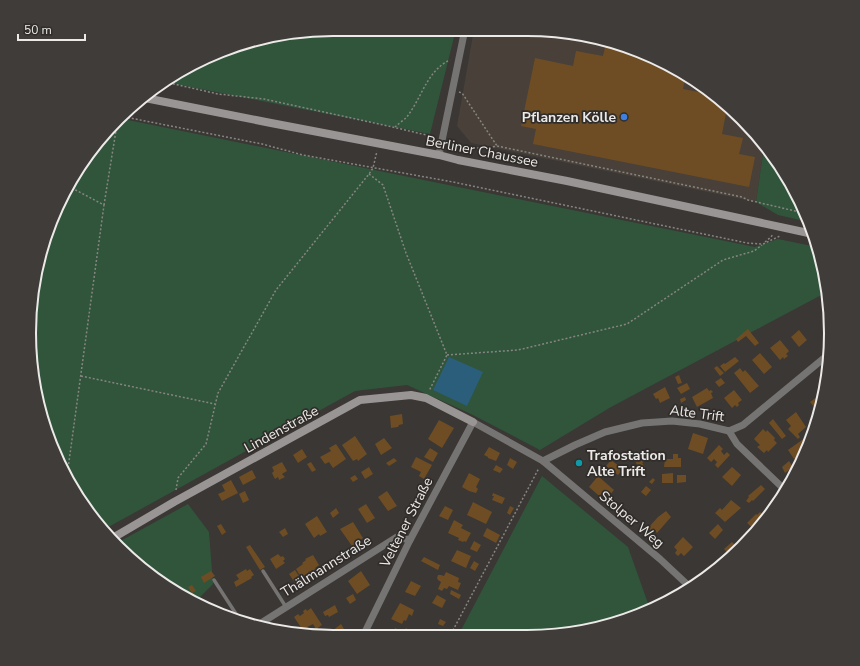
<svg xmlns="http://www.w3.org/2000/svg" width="860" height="666" font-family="'Nunito Sans',sans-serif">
  <rect width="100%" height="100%" fill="#3a3734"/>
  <polygon fill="#484039" points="474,29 547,30 606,39 662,60 712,92 764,147 756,202 471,143 457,126"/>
  <g fill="#30553b">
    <polygon points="333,29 456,29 430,134 165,82 181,70 254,39"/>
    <polygon points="118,118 755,247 778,239 817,247 825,274 827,292 611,407 540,450 469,413 407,385 355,391 103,530 80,502 45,430 30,353 39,255 70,181"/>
    <polygon points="764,147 780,164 809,222 778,215 756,202"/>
    <polygon points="542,476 628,547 650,609 625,621 566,634 459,634"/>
    <polygon points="188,504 209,532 213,584 195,602 164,586 115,544"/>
  </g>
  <polygon fill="#2b5e7a" points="449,357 483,372 467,406 433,390"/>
  <g fill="#6e4d24">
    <polygon points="607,40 662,60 686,75 683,89 715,95 727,108 722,134 743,138 739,154 755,157 749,187 533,144 536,129 521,126 535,58 573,66 576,51 603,56"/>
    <polygon points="828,304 830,319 822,310"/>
    <polygon points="748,329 759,343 755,346 746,336 738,342 736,339"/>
    <polygon points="799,330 807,340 799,347 791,337"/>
    <polygon points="780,340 789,351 786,354 788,356 784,359 783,357 780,360 770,348"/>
    <polygon points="760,353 772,367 764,374 752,360"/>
    <polygon points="735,357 739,361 725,372 720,366 724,363 725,364"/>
    <polygon points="717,366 724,373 720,376 714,368"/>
    <polygon points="740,368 743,372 745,370 759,386 750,393 734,373"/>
    <polygon points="679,375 682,383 678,384 675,377"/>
    <polygon points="721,378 725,383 719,387 715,382"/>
    <polygon points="687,383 690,389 681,394 677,388"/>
    <polygon points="665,387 670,398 660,403 658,398 656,399 653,394"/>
    <polygon points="707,388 709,391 711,390 713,392 711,393 713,398 697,407 692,397"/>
    <polygon points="734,390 742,400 738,403 739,405 737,407 735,405 732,408 724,398"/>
    <polygon points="821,394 824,397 819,413 810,402"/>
    <polygon points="685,397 686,400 681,403 680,399"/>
    <polygon points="796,412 806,427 798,434 800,437 798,439 788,429 791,426 786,420"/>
    <polygon points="402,414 403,424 399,425 398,427 391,428 390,416"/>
    <polygon points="813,417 816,421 813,426 809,420"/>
    <polygon points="773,419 786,436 782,439 769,423"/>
    <polygon points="439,420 454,428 442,448 428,439"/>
    <polygon points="763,429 766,432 767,430 775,438 774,440 777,443 768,452 767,450 764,453 757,447 760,445 754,439"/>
    <polygon points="693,433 708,438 703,454 688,449"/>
    <polygon points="809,435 811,438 806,452 794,459 788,450"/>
    <polygon points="355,436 367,454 358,461 357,459 353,461 342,445"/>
    <polygon points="384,438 392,448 381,455 375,444"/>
    <polygon points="336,444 346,459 333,468 329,462 325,464 320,457 331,451 329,448"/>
    <polygon points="719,445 723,449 721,451 724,455 727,452 730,455 718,468 715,465 717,462 714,459 711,462 707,458"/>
    <polygon points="489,447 500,453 496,461 488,458 488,457 484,455"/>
    <polygon points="430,448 438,453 433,462 424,457"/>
    <polygon points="302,449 307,457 298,463 293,455"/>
    <polygon points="647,451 651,457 642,463 647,470 642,474 634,459"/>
    <polygon points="673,454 678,454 678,458 681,458 681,467 664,467 665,459 673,459"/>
    <polygon points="416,457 432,465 424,479 419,476 421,472 411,467"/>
    <polygon points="394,458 397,461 389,466 386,463"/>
    <polygon points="510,458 517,462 513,469 507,465"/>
    <polygon points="582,459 584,462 577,466 575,463"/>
    <polygon points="611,460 623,469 618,475 606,466"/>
    <polygon points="789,461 793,467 785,473 782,467"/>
    <polygon points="282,462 287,471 282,474 285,477 279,480 278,477 275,479 272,473 274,471 272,467"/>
    <polygon points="311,462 316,470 312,472 307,464"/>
    <polygon points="496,465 503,469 500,473 493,470"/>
    <polygon points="369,467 373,474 365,479 361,472"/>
    <polygon points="732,467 741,475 732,486 722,477"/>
    <polygon points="252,470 256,478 243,485 239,477"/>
    <polygon points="469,473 480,479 476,487 478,489 476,493 469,491 462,487"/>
    <polygon points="673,473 673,483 662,483 662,474"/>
    <polygon points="355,475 358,479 353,482 350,478"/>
    <polygon points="677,475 686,475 686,482 677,483"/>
    <polygon points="598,476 614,490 605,501 589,487"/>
    <polygon points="653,478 655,480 652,484 649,482"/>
    <polygon points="231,480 238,493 222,501 218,494 225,491 222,485"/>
    <polygon points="761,485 765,489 753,501 752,500 749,503 746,501 749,497 748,496"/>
    <polygon points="646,486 651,490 646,496 641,492"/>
    <polygon points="245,491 249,500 243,503 239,494"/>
    <polygon points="387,491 397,506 388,511 378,497"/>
    <polygon points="493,493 505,498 502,504 492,500 494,496 492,496"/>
    <polygon points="731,500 741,508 725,522 715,513 720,508 722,510"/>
    <polygon points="473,502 492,512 486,524 467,515"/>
    <polygon points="366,504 375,518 367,523 358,509"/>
    <polygon points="445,506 453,510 448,520 439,516"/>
    <polygon points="510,506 514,508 510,515 507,513"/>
    <polygon points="336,508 339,513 333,518 330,513"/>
    <polygon points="666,511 671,517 657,533 653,529 651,531 648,528 658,517"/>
    <polygon points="760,512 764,515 760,519 764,522 756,531 747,523 756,514 757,515"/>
    <polygon points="317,516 327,532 320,536 319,534 314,538 305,524"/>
    <polygon points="454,520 463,525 461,528 471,533 466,542 464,541 463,542 458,540 459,538 448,533"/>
    <polygon points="353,522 363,538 352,546 340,529"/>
    <polygon points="221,524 226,532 222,535 217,526"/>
    <polygon points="718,524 723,530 715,539 709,533"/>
    <polygon points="285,528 288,534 283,537 279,532"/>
    <polygon points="487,528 500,535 496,543 483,536"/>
    <polygon points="683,537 693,547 684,556 681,553 678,556 675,553 677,550 674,547"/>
    <polygon points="474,541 481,545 477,552 470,549"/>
    <polygon points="732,542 736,546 733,549 735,551 730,555 724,549"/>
    <polygon points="250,545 265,567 260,570 246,547"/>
    <polygon points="457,550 471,556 466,568 451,561"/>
    <polygon points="278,554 281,557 283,556 285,559 283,561 285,563 276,569 270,559"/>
    <polygon points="313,555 319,565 315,568 316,569 308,572 309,574 302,579 296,569 303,564 302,563 306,560 305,559"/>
    <polygon points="424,557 440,565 438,570 421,561"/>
    <polygon points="474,561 479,564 475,571 470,568"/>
    <polygon points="246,569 247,571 250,569 254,575 251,577 252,578 236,587 234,582 239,579 236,575"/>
    <polygon points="295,570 301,579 295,583 289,574"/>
    <polygon points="211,571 215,576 204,583 201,577"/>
    <polygon points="361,571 370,585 357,594 348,581"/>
    <polygon points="446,572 459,578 458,582 461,583 458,590 449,586 447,589 444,588 442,591 438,589 441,582 438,580 437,578 438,575 441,575 444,576"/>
    <polygon points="411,581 421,586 415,596 405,592"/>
    <polygon points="192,585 196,591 192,593 188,587"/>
    <polygon points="451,590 461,595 459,599 450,594"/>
    <polygon points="353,594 356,600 350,604 346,598"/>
    <polygon points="437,595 446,600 442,608 432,603"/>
    <polygon points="400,603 414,610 412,616 409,614 406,621 404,620 402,624 391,619"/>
    <polygon points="335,605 338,612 329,617 328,615 325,616 323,612"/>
    <polygon points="311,608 322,625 316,629 313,624 307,627 309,629 304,632 294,617 298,614 300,616 304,613 303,611 306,609 307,611"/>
    <polygon points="232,611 238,619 223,616 228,614"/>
    <polygon points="440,619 446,622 443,626 438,624"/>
    <polygon points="341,624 344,629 340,632 342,634 334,634 332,631"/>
    <polygon points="395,628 404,632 406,628 411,632 409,634 393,634"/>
  </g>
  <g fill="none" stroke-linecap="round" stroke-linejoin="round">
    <g stroke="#878582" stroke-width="1.5" stroke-dasharray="2 2" stroke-linecap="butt">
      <polyline points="165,82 218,94 264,99 388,126 435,137"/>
      <polyline points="459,92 462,93 497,146"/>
      <polyline points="120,116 262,144 303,155 453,182 747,243 763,244 780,236"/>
      <path d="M395,127C399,123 406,119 409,114C422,96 428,70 450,60"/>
      <path d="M450,142C468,148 478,150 497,146L742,197L748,200L795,211L808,218"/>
      <polyline points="369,174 383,185 406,253 447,355 429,391"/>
      <polyline points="104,205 118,118"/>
      <polyline points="765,242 771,237 773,234"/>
      <polyline points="447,355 518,350 627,324 723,260 754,251 762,245"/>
      <polyline points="81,376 215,404"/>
      <polyline points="67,476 104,205 68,186"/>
      <polyline points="176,490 178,478 206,444 218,393 276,290 369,174 373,168 377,151"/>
      <polyline points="451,634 539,468"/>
    </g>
    <g stroke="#767473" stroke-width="3.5">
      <polyline points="113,538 121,550"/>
      <polyline points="263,571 286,607"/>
      <polyline points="214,580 240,620"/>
    </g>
    <g stroke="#767473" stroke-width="7">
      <polyline points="439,155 465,29"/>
      <polyline points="729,431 737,444 786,491"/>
      <polyline points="543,461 575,445 605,432 642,423 672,421 700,424 729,431 743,425 829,354"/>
      <polyline points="258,625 397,537 410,540"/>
      <polyline points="364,634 410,540 473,422 543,461 660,559 691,588"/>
    </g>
    <g stroke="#989594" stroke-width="8">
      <polyline points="145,98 271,123 439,155 458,160 567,181 813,234"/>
      <polyline points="111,539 174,502 360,400 411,395 426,398 473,422"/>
    </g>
  </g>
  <circle fill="#3f7fe0" stroke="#302d2a" stroke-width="1.5" cx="624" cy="117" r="4"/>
  <circle fill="#0f9aa8" stroke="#302d2a" stroke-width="1.5" cx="579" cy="463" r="4"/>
  <g text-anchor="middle" stroke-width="3.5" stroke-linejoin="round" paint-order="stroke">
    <g font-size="14" font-weight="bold" fill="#eceae8" stroke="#302d2a" text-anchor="end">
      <text x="616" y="122">Pflanzen Kölle</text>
      <text x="587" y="460" text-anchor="start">Trafostation<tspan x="587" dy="16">Alte Trift</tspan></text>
    </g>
    <g font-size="14" fill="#eceae8" stroke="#302d2a">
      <text transform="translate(482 151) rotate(11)" y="5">Berliner Chaussee</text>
      <text transform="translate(697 413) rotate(7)" y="5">Alte Trift</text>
      <text transform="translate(281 429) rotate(-29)" y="5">Lindenstraße</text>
      <text transform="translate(632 519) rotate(40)" y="5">Stolper Weg</text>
      <text transform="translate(406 522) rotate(-63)" y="5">Veltener Straße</text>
      <text transform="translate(326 566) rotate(-32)" y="5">Thälmannstraße</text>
    </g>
  </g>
  <path d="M0 0H860V666H0ZM333 36H527A297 297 0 0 1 824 333V333A297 297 0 0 1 527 630H333A297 297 0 0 1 36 333V333A297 297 0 0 1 333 36Z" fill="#3f3c39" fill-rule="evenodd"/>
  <path fill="none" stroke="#eceae8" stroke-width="2" d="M333 36H527A297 297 0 0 1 824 333V333A297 297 0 0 1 527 630H333A297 297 0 0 1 36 333V333A297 297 0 0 1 333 36Z"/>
  <path d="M18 34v6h67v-6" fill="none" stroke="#eceae8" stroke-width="2"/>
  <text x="24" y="34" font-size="12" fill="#eceae8" stroke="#302d2a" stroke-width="3" paint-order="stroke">50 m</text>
</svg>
